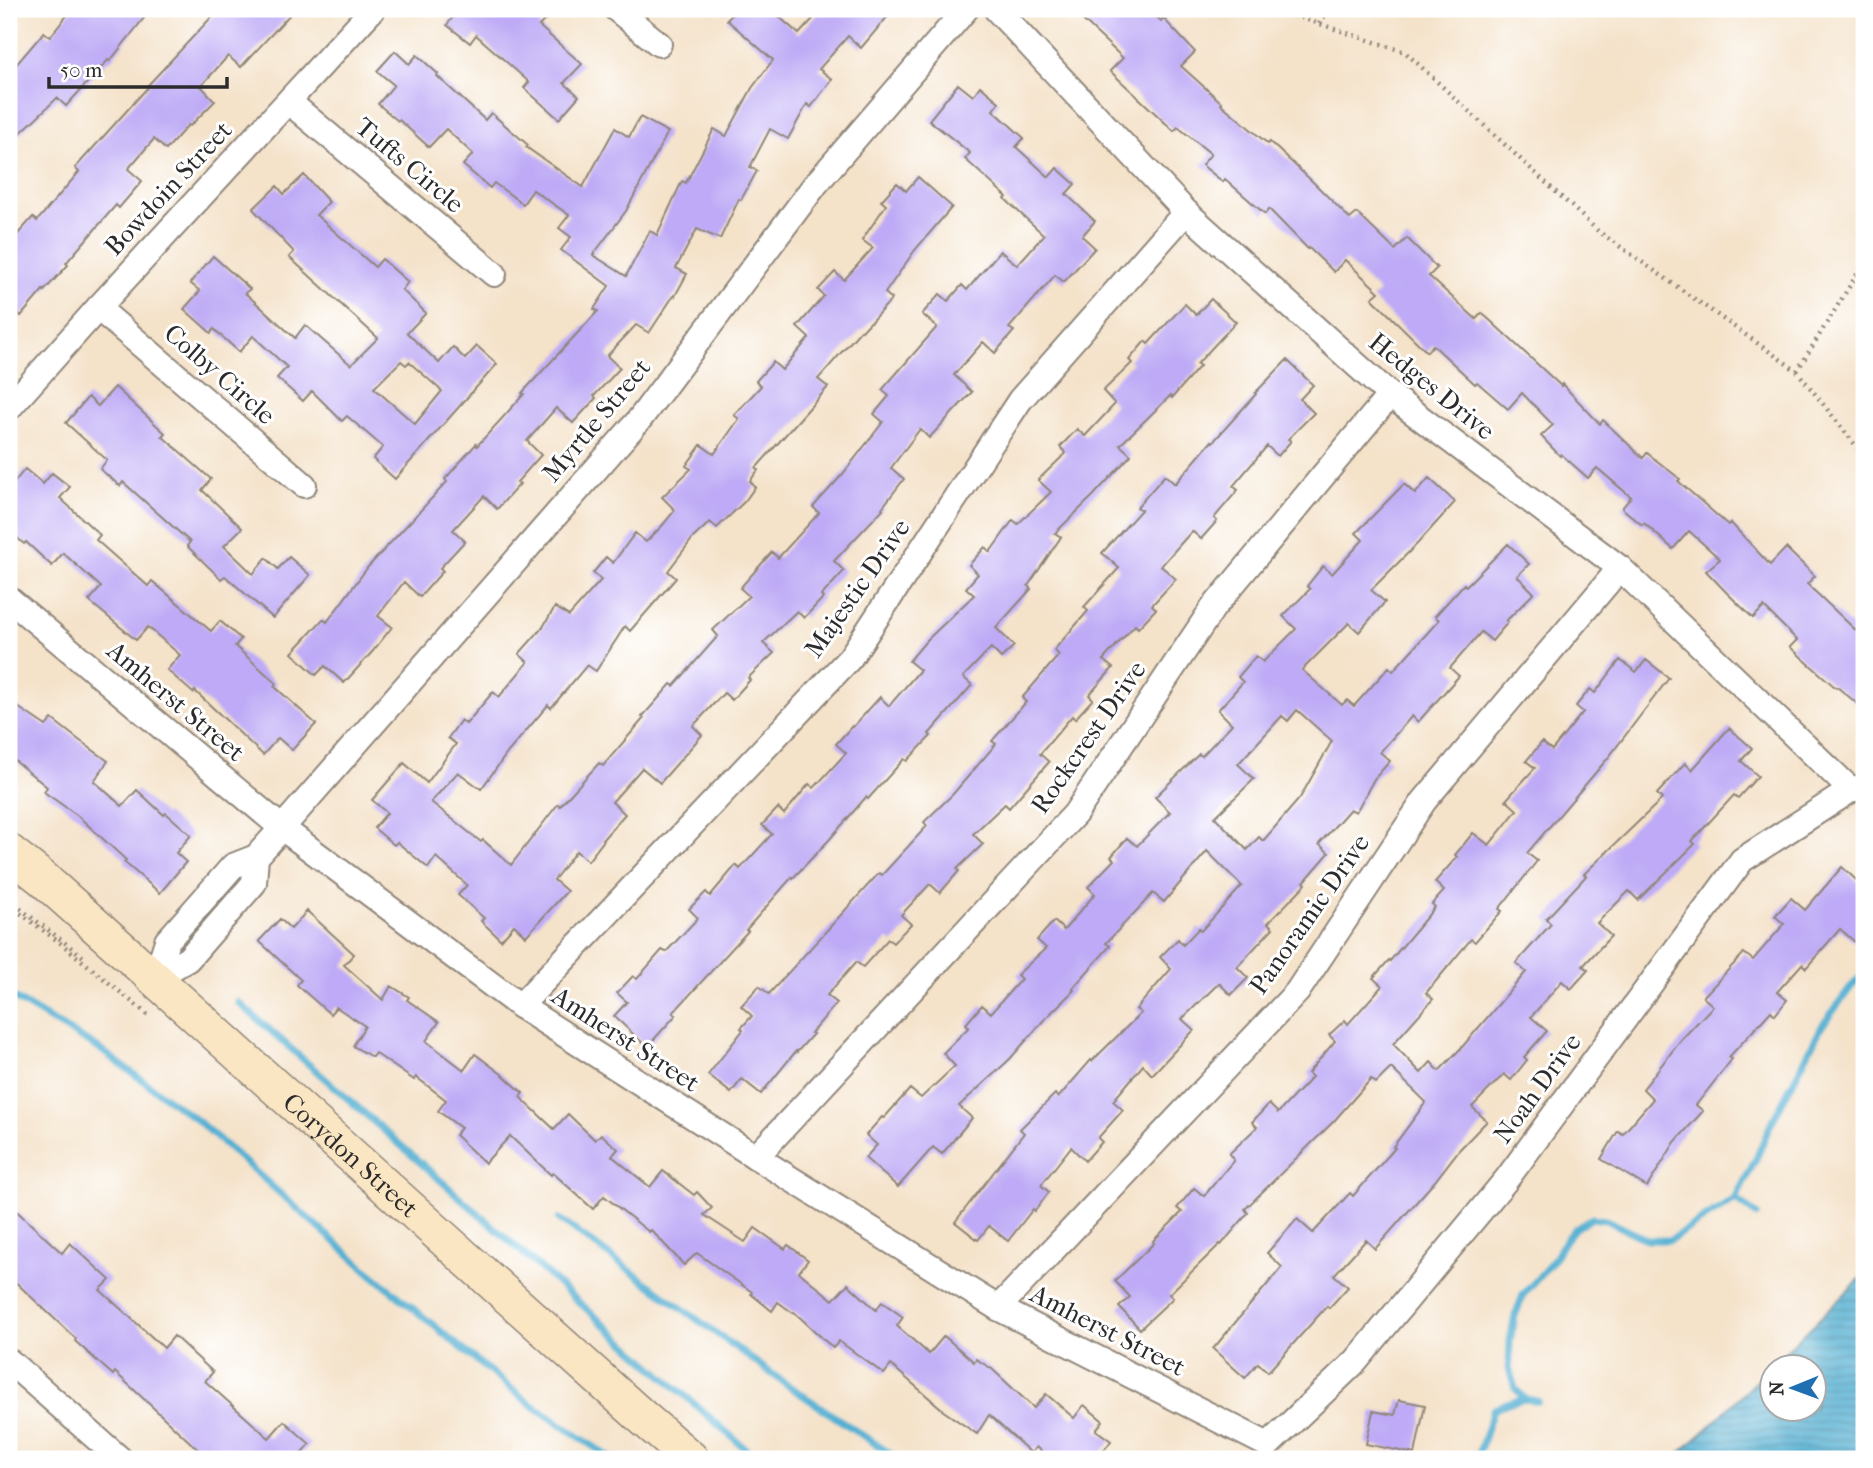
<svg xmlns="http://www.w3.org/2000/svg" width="1873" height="1468" font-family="'IM FELL French Canon',serif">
  <defs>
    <pattern id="water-rules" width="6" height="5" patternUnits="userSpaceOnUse" patternTransform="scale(1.75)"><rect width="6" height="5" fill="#53afd1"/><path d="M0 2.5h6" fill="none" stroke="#458faa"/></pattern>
  </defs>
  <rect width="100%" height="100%" fill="#fff"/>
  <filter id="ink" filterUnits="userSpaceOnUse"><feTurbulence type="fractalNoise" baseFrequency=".0143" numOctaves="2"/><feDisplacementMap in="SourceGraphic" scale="14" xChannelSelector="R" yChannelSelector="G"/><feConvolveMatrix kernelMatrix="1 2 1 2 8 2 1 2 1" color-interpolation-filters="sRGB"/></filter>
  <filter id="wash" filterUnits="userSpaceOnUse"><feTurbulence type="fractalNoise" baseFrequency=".00686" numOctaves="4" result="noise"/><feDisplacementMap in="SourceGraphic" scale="28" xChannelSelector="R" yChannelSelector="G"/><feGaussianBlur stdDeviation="1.57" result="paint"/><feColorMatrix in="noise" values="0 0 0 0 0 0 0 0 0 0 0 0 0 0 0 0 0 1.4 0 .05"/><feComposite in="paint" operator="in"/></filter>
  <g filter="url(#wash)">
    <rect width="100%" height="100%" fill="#f4e2c9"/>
    <path fill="url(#water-rules)" stroke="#3f6d7e" stroke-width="2" fill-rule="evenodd" d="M1864,1275V1459H1673L1709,1427ZM1772,1366H1814V1408H1772Z"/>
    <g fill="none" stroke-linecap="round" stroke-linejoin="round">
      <g stroke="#53afd1" stroke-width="7">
        <polyline points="9,995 101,1050 198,1121 369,1272 477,1361 529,1403 612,1459"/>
        <polyline points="238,1002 757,1459"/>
        <polyline points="1735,1199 1757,1215"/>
        <polyline points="559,1219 786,1384 898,1459"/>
        <polyline points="1525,1399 1538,1401"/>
        <polyline points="1477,1459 1493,1410 1507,1403 1525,1399 1515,1388 1509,1368 1510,1341 1515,1316 1523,1295 1552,1262 1565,1240 1575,1228 1592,1218 1606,1220 1648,1240 1670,1240 1735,1199 1756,1159 1769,1128 1822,1026 1852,986 1864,973"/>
      </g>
    </g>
    <g id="blocks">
      <g fill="#beaaf6" fill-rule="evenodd">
        <polygon points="72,9 151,9 110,61 108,60 66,106 57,98 9,144 9,73 44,32 50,37"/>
        <polygon points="219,9 295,9 241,67 228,56 201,86 215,101 190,126 188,125 166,150 154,139 128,169 142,181 119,208 116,205 66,263 68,265 44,291 43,290 21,316 9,306 9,244 33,217 37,221 79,172 75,168 149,86 148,85"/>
        <polygon points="459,9 555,9 539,26 582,64 564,83 579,96 559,119 524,88 529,82 476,35 470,43 447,25"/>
        <polygon points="737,9 770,9 799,34 822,9 894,9 861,48 848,36 819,69 832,79 811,107 807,104 788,139 770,129 750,167 757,171 741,200 739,199 720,239 697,229 676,268 687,274 675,296 674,295 649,333 636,325 607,356 620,368 594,396 596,398 573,423 556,408 527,441 541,455 517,482 520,484 497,509 484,496 453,530 465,541 440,568 443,571 420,597 404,582 378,616 392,627 373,651 344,683 325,666 316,675 292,653 323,619 327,622 368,567 447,482 445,479 476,444 477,446 524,394 522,393 598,311 594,309 609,286 561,250 571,237 559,228 569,215 533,190 523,204 494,183 490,188 463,165 473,154 446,129 429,147 399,120 398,121 378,104 394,85 377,71 395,51 409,64 417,55 438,74 437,76 485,120 491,113 528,145 526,147 583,187 615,128 629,137 640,117 668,132 626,211 593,255 626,276 650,231 657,235 682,181 686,183 714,129 726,136 752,88 773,60 727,20"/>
        <polygon points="1071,9 1148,9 1161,21 1163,18 1195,52 1181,66 1222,103 1221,104 1268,144 1270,142 1314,183 1350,219 1357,213 1395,250 1407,238 1437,268 1429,276 1476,319 1482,313 1561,386 1562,384 1600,424 1603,420 1643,458 1647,453 1680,479 1678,481 1728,525 1731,523 1770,565 1786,548 1815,576 1807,584 1864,638 1864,709 1837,687 1836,688 1790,647 1797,640 1764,607 1753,618 1727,593 1706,571 1720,559 1689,531 1673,549 1644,523 1642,525 1622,508 1631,497 1597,468 1588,478 1561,454 1560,456 1541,436 1553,425 1522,393 1508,409 1477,382 1475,384 1433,345 1427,352 1372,298 1379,292 1345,260 1334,272 1309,248 1308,249 1269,209 1265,214 1225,179 1223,182 1202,165 1211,154 1178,127 1174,131 1110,71 1123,58"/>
        <polygon points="958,84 973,96 980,86 999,102 993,110 1024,138 1016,147 1049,177 1057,168 1075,184 1066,194 1095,221 1082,236 1095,248 1064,282 1055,275 1009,328 1014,331 995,353 983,342 954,375 972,392 929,438 920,429 891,468 904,479 882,508 883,509 834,561 844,571 821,596 823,598 804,618 797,611 763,643 774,653 748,678 750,680 732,700 724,693 693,726 702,735 660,783 642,768 612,802 625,814 603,839 604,840 588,861 576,851 554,880 567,891 526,936 514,925 501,940 481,921 484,918 458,895 467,885 436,857 428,868 397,842 394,845 374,828 387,813 372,800 404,763 427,783 456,744 448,738 461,720 466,724 493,692 499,697 528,662 519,654 543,627 555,607 569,616 601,580 593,573 606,557 613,563 635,533 646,542 662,526 675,510 662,497 691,469 686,466 701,445 714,454 739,419 734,415 761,386 756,381 773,362 782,370 809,338 797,327 824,296 818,290 835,272 844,280 873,248 862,240 886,205 881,201 897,183 906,191 918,177 952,207 915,250 885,293 892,299 862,331 861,330 818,379 828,387 756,468 758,470 750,481 755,487 745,501 717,528 710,522 693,538 668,571 676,578 630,631 625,626 596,671 587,665 551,708 548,705 508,752 481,789 458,772 431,802 481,842 483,840 511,865 558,804 560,806 599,763 603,766 644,718 642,717 671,684 674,686 718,636 713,630 749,596 740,588 772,552 778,558 819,513 813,507 842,475 883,422 874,414 889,396 882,390 937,327 922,314 940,294 948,301 962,285 967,290 1000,251 1017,265 1044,235 1005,199 1007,197 965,159 970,153 929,120"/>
        <path d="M304,175L329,202L316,215L375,267L382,259L408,282L402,290L426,313L407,333L439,363L453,347L465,359L477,346L497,364L395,479L373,459L383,447L347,416L342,421L312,391L303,401L277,378L287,367L253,336L239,352L214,329L211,333L184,309L200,291L190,283L213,256L250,289L245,293L295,338L305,325L351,365L378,338L289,257L294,252L253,209L277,186L284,194ZM401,361L406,365L409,362L442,391L415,424L374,388Z"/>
        <polygon points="1211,299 1236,322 1197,364 1200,366 1172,398 1170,396 1120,445 1131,455 1093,496 1055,533 1061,537 1028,586 1031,589 996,628 1014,646 1001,658 991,648 963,677 972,685 929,734 931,736 907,761 904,759 868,799 866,797 829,840 793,878 792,877 746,930 748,931 673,1013 676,1015 647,1047 614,1016 627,1002 617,993 633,976 637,979 662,950 666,952 698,918 689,909 706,892 710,896 736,865 740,869 772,834 762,825 778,808 784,814 809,784 814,788 846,753 836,744 852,726 853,727 880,697 889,706 920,670 909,661 926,641 974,595 966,588 978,574 969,565 985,547 990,552 1013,520 1018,524 1051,492 1038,480 1066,453 1060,447 1077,429 1085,436 1115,404 1103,391 1132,363 1129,360 1145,341 1148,344 1185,304 1196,315"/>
        <polygon points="1287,360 1313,385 1300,399 1314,413 1288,439 1291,441 1278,456 1267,446 1233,486 1238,490 1214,518 1217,521 1201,539 1192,531 1161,566 1176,579 1152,605 1156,609 1138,628 1135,625 1103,660 1113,668 1089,695 1093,699 1075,719 1072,716 1040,754 1049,762 1009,808 1005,804 973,834 983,844 957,869 959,871 940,893 930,884 901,915 911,924 893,943 888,939 863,967 856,962 827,995 837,1003 811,1033 813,1034 797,1052 796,1051 761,1094 742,1079 731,1093 708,1075 743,1030 741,1028 752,1016 741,1006 759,986 769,994 879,873 882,875 927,826 924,822 953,794 996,744 992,741 1026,702 1022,698 1059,655 1054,650 1088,611 1084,607 1119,568 1102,553 1141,510 1137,507 1165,475 1175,484 1212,441 1213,442 1256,394 1255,393"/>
        <polygon points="115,387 165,433 162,436 211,479 202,490 242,528 224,546 253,574 266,558 278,569 289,557 310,575 273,618 225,576 221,579 187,546 190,542 123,482 120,486 100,469 107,460 66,423 88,397 98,406"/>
        <polygon points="25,469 43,484 52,473 70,487 60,498 100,535 96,540 148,586 152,581 211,631 220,621 241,639 235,646 276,683 274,686 316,724 292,750 278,738 263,755 195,691 193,693 167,670 180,655 148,627 136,640 89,601 101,587 63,553 52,566 26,542 24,544 9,531 9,489"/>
        <path d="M1429,478L1455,502L1418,543L1371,590L1385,602L1359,632L1349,623L1302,670L1342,705L1347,700L1354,706L1389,667L1393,671L1439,620L1435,616L1464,584L1466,586L1508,544L1529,564L1517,576L1534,593L1506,621L1508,622L1492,641L1481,632L1450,668L1459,676L1418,722L1412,716L1380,752L1390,761L1374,779L1356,812L1350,809L1319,844L1329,853L1304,882L1306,884L1268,923L1273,928L1237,967L1248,978L1231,995L1219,983L1182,1019L1194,1030L1152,1075L1143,1065L1113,1101L1123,1110L1098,1138L1102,1142L1085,1161L1071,1147L1041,1185L1049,1192L1035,1211L1033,1209L1008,1241L989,1226L978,1240L955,1222L1024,1133L1020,1129L1055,1094L1058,1098L1091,1060L1092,1061L1141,1013L1136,1009L1171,969L1160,957L1178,939L1183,945L1199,928L1201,931L1242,886L1207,851L1164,902L1153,893L1106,943L1110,946L1073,988L1074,990L1043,1021L1010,1059L959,1106L972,1118L942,1154L933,1147L898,1187L865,1158L877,1145L866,1135L882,1117L884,1118L910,1089L921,1098L955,1066L943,1053L969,1027L966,1024L982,1005L991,1013L1021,979L1017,975L1046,948L1037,940L1054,921L1064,930L1095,894L1088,887L1114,860L1111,857L1127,838L1137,846L1170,812L1155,797L1199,754L1202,756L1232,724L1218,710L1243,682L1238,677L1256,656L1263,662L1296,629L1283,616L1310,589L1307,586L1323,566L1332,574L1363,540L1356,533L1404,484L1415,494ZM1297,710L1332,741L1300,798L1263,841L1259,837L1247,850L1215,817L1254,779L1238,764L1282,716L1288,721Z"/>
        <polygon points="1620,660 1636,672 1646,660 1669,678 1608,758 1527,853 1537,861 1499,909 1502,911 1475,942 1471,939 1426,993 1433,999 1393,1044 1421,1073 1431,1062 1439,1071 1463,1046 1526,972 1516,963 1551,924 1546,919 1586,876 1584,874 1662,799 1657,794 1685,763 1692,770 1729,728 1752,748 1741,761 1758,776 1738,798 1734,795 1692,841 1695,844 1638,900 1629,891 1597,923 1611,936 1583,966 1588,970 1571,989 1562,981 1531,1017 1547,1031 1524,1057 1527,1060 1511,1080 1504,1074 1472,1107 1487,1121 1459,1150 1435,1181 1375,1249 1366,1240 1334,1275 1348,1287 1329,1308 1327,1306 1268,1372 1258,1363 1245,1378 1213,1349 1282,1267 1267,1253 1297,1219 1313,1233 1350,1193 1353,1196 1395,1148 1393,1147 1426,1102 1391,1068 1376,1083 1371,1079 1334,1121 1245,1209 1248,1213 1221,1245 1220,1244 1169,1294 1173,1298 1140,1329 1119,1307 1130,1297 1115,1281 1154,1243 1153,1241 1182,1212 1177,1208 1194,1188 1204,1196 1234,1160 1229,1154 1257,1127 1252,1122 1269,1104 1278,1113 1312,1077 1308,1073 1335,1041 1329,1035 1345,1020 1348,1024 1382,986 1373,978 1389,960 1390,961 1435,907 1432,904 1444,891 1435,882 1457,857 1455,855 1473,833 1489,845 1517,810 1506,800 1535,768 1526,761 1542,742 1552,750 1583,712 1576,706 1590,689 1595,693"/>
        <polygon points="9,701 46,726 52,719 79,740 108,761 94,781 122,806 137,790 164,815 166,813 191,835 176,853 186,862 160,893 124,862 126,860 78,816 44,792 47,787 9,756"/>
        <polygon points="1842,867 1864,887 1864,931 1855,942 1840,929 1806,968 1802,964 1777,992 1787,1000 1775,1015 1771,1011 1729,1057 1732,1059 1696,1105 1703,1111 1675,1142 1647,1187 1601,1159 1618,1131 1623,1134 1653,1099 1643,1089 1681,1040 1713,1006 1703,997 1744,953 1753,960 1784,924 1775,916 1791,898 1805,910"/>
        <polygon points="307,911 354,954 344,965 383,1000 391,986 409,997 407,1000 439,1022 426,1041 464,1070 475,1054 503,1075 523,1093 520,1097 554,1129 568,1114 595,1140 601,1134 618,1149 612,1156 650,1187 663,1171 694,1195 697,1192 712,1208 704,1215 745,1242 755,1228 785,1249 788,1245 808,1260 799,1272 833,1300 848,1284 876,1310 882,1302 903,1317 897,1326 929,1354 944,1336 974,1362 976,1359 992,1369 1034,1408 1046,1394 1074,1418 1084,1405 1103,1421 1096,1430 1111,1441 1097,1459 1050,1459 1036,1447 1031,1453 989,1415 977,1434 942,1410 942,1409 891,1365 884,1374 839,1341 833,1348 794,1312 793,1313 778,1302 772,1311 751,1294 752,1292 697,1253 684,1265 651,1230 649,1232 604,1196 593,1209 553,1173 551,1175 510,1136 485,1163 455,1135 461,1128 438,1111 446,1100 416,1077 414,1080 375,1053 372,1057 353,1046 365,1026 336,1007 330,1014 297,985 301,980 259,941 280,919 291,929"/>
        <polygon points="9,1204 62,1253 70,1243 110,1280 100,1290 164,1348 174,1336 213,1372 205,1381 269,1438 284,1421 310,1444 297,1459 208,1459 115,1372 113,1375 75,1341 76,1339 9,1276"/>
        <polygon points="1399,1400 1425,1405 1415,1454 1366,1444 1373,1411 1395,1415"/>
      </g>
    </g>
  </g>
  <g filter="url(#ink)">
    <use href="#blocks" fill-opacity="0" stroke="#90867a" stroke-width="2"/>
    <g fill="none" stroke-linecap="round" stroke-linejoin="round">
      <g stroke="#90867a" stroke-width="28">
        <g id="minor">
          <polyline points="616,9 659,44"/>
          <polyline points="996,9 1186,212 1390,395 1620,568 1851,790"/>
          <polyline points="289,102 494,274"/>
          <polyline points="98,308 304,485"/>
          <polyline points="9,408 98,308 373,9"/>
          <polyline points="9,599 282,828 520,1006 756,1157 998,1308 1268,1445 1356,1361 1506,1180 1742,860 1851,790 1864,786"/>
          <polyline points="155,978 167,941 233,866 256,857 282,828 639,420 815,185 966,9"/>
          <polyline points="155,978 188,959 254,883 256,857"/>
          <polyline points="520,1006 850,658 1020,400 1186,212"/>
          <polyline points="756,1157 1075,814 1213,608 1390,395"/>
          <polyline points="998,1308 1297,992 1424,801 1620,568"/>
          <polyline points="9,1361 120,1459"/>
        </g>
      </g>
      <g stroke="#90867a" stroke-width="38">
        <g id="secondary">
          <path id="s1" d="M9,852L42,878L124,951L642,1417L691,1459"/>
        </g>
      </g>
      <g stroke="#90867a" stroke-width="4.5" stroke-dasharray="2 5" stroke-linecap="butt">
        <polyline points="1274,9 1405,52 1598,231 1797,371 1864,456"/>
        <polyline points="1319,24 1330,9"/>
        <polyline points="1797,371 1864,263"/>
        <polyline points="9,900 86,959"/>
        <polyline points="9,905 63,945 148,1015"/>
      </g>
      <use href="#minor" stroke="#fff" stroke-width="24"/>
      <use href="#secondary" stroke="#fbe6c4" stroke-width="35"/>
    </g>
  </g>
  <g text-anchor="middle" stroke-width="6" stroke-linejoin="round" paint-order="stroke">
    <g font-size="26" fill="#2b2b2b" stroke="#fff">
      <text transform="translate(410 165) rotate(40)" y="9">Tufts Circle</text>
      <text transform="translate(168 188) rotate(-47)" y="9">Bowdoin Street</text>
      <text transform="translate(220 374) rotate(41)" y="9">Colby Circle</text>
      <text transform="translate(1432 386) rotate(39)" y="9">Hedges Drive</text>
      <text transform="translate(596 420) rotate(-50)" y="9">Myrtle Street</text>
      <text transform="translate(857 588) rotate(-55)" y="9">Majestic Drive</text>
      <text transform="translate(176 701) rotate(40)" y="9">Amherst Street</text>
      <text transform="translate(1088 737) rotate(-55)" y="9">Rockcrest Drive</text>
      <text transform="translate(1309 914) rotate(-55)" y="9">Panoramic Drive</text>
      <text transform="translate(626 1039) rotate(33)" y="9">Amherst Street</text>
      <text transform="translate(1537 1088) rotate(-54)" y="9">Noah Drive</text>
      <text dy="9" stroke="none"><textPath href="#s1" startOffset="457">Corydon Street</textPath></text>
      <text transform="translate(1108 1330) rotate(27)" y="9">Amherst Street</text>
    </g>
  </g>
  <rect width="1873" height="1468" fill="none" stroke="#fff" stroke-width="35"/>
  <g transform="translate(1793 1388) rotate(269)"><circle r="33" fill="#ffffff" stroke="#aaaaaa" stroke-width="2"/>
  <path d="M0-5L12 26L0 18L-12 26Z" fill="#1f6fb2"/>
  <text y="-10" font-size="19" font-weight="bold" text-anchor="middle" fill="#2b2b2b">N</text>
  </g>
  <path d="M49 77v10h178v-10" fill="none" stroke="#2b2b2b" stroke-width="3.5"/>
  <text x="60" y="77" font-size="21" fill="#2b2b2b" stroke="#ffffff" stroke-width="5" paint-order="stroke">50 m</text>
</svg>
